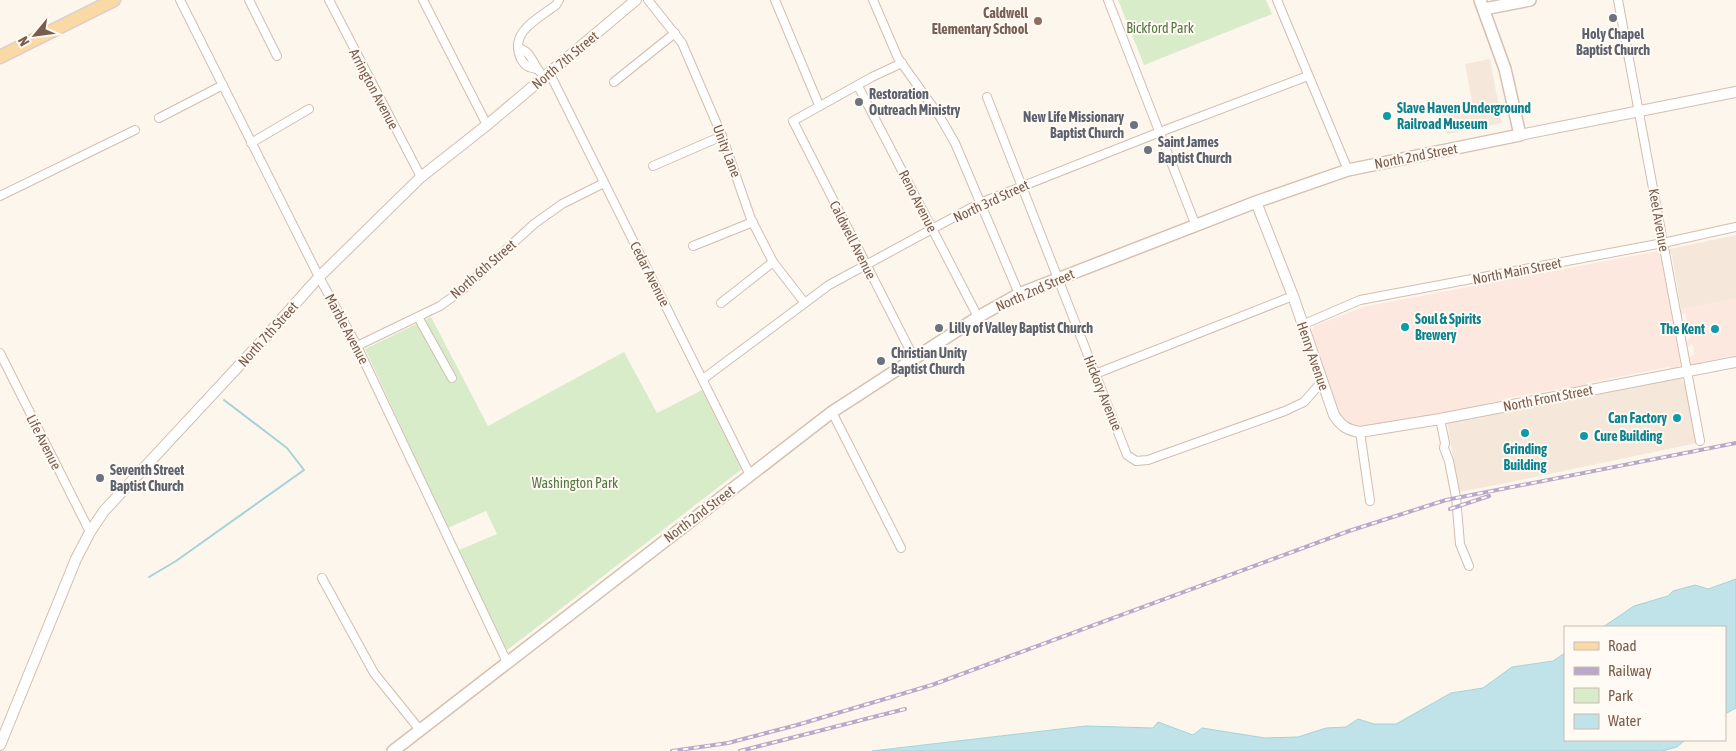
<svg xmlns="http://www.w3.org/2000/svg" width="1736" height="751" font-family="'Asap Condensed',sans-serif">
  <rect width="100%" height="100%" fill="#fdf6ec"/>
  <g fill="#f5e8da">
    <polygon points="1490,59 1502,123 1447,134 1442,113 1473,106 1465,64"/>
    <polygon points="1736,235 1736,299 1681,309 1672,255 1668,251 1670,249"/>
    <polygon points="1676,379 1681,379 1685,384 1697,443 1506,483 1459,492 1447,422"/>
  </g>
  <g fill="#fde8e0">
    <polygon points="1658,251 1661,255 1680,364 1676,369 1669,367 1587,383 1584,387 1562,391 1558,389 1507,398 1504,402 1401,421 1355,426 1348,425 1339,417 1310,333 1314,326 1363,307"/>
    <polygon points="1736,299 1736,355 1701,362 1700,365 1692,366 1689,365 1688,359 1694,354 1693,346 1691,344 1688,347 1686,346 1686,341 1691,338 1689,329 1685,328 1681,324 1686,319 1686,313 1680,316 1681,309"/>
  </g>
  <g fill="#d8ecc9">
    <polygon points="1118,0 1266,0 1272,14 1144,65"/>
    <polygon points="431,317 488,426 624,352 657,413 702,390 742,469 506,651 459,550 497,534 486,511 448,528 365,349"/>
  </g>
  <g fill="#bfe3e8" stroke="#a5d3da">
    <polygon points="1736,579 1736,708 1725,714 1725,627 1603,627 1634,606 1668,596 1673,591 1695,585 1708,589"/>
    <polygon points="1565,653 1565,740 1685,740 1677,747 1662,751 872,751 1086,726 1153,728 1158,722 1193,735 1202,728 1265,738 1298,737 1326,728 1346,727 1358,719 1374,724 1396,724 1451,693 1483,688 1512,667 1553,661"/>
  </g>
  <g fill="none" stroke-linecap="round" stroke-linejoin="round">
    <polyline stroke="#a5d3da" stroke-width="2" points="149,577 176,561 304,470 287,448 224,400"/>
    <g stroke="#d1beb0" stroke-width="10">
      <g id="minor">
        <polyline points="180,0 319,277 357,346 507,662"/>
        <polyline points="249,0 277,56"/>
        <polyline points="329,0 421,177"/>
        <polyline points="423,0 487,125"/>
        <polyline points="648,0 682,43 722,136 751,219 773,262 804,302"/>
        <polyline points="775,0 819,105"/>
        <polyline points="873,0 898,58 940,117 955,143 1019,294"/>
        <polyline points="1108,0 1196,226"/>
        <polyline points="1277,0 1348,170"/>
        <polyline points="1618,0 1700,441"/>
        <path d="M519,48C532,52 532,63 540,72"/>
        <polyline points="902,63 872,77 793,121 914,358"/>
        <path d="M537,69C529,68 525,66 521,59C508,32 539,18 556,5L559,0"/>
        <polyline points="549,72 750,475"/>
        <polyline points="614,82 675,33"/>
        <polyline points="858,86 978,317"/>
        <polyline points="987,97 1127,455 1136,461 1148,460 1285,411 1304,402 1318,386 1323,384"/>
        <polyline points="159,118 223,85"/>
        <polyline points="251,143 309,109"/>
        <polyline points="653,166 722,136"/>
        <polyline points="0,196 135,130"/>
        <polyline points="693,246 753,222"/>
        <polyline points="721,303 773,262"/>
        <polyline points="418,317 452,378"/>
        <polyline points="1302,325 1360,300 1663,243 1736,227"/>
        <polyline points="357,346 440,306 462,290 534,224 562,204 604,183"/>
        <polyline points="0,353 90,532"/>
        <polyline points="1095,374 1293,296"/>
        <polyline points="703,379 829,285 980,203 1160,132 1308,76"/>
        <polyline points="832,412 901,548"/>
        <polyline points="1440,419 1445,443 1444,448 1449,461 1456,497 1460,544 1469,566"/>
        <polyline points="1360,432 1370,501"/>
        <polyline points="322,578 374,673 420,730"/>
      </g>
    </g>
    <g stroke="#d1beb0" stroke-width="12">
      <g id="tertiary">
        <polyline points="1520,135 1736,92"/>
        <path d="M1256,202L1293,296L1334,415C1341,426 1347,430 1360,432L1440,419L1736,362"/>
        <polyline points="0,745 76,559 90,532 104,511 261,342 319,277 421,177 487,125 636,0"/>
      </g>
    </g>
    <g stroke="#d6c0b0" stroke-width="14">
      <g id="secondary">
        <polyline points="1484,9 1530,0"/>
        <polyline points="393,751 832,412 978,317 1019,294 1256,202 1348,170 1520,135 1505,69 1480,0"/>
      </g>
    </g>
    <g stroke="#dad1cd" stroke-width="15">
      <polyline id="primary" points="0,57 114,0"/>
    </g>
    <use href="#minor" stroke="#fff" stroke-width="8"/>
    <use href="#tertiary" stroke="#fff" stroke-width="10"/>
    <use href="#secondary" stroke="#fff" stroke-width="11"/>
    <use href="#primary" stroke="#fbd9a5" stroke-width="12"/>
    <g stroke="#b9a8c9" stroke-width="4">
      <g id="rail">
        <polyline points="1450,509 1489,496"/>
        <polyline points="672,751 728,743 797,725 932,685 1349,531 1446,500 1736,443"/>
        <polyline points="740,751 905,709"/>
      </g>
    </g>
    <use href="#rail" stroke="#fffaf3" stroke-width="2" stroke-dasharray="5.5" stroke-linecap="butt"/>
  </g>
  <g fill="#6b7280" stroke="#fffaf3" stroke-width="2">
    <circle cx="1613" cy="18" r="5"/>
    <circle cx="859" cy="102" r="5"/>
    <circle cx="1134" cy="125" r="5"/>
    <circle cx="1148" cy="150" r="5"/>
    <circle cx="939" cy="328" r="5"/>
    <circle cx="881" cy="361" r="5"/>
    <circle cx="100" cy="478" r="5"/>
  </g>
  <circle fill="#8d6e63" stroke="#fffaf3" stroke-width="2" cx="1038" cy="21" r="5"/>
  <g fill="#0f9aa8" stroke="#fffaf3" stroke-width="2">
    <circle cx="1387" cy="116" r="5"/>
    <circle cx="1405" cy="327" r="5"/>
    <circle cx="1715" cy="329" r="5"/>
    <circle cx="1677" cy="418" r="5"/>
    <circle cx="1525" cy="433" r="5"/>
    <circle cx="1584" cy="436" r="5"/>
  </g>
  <g text-anchor="middle" stroke-width="4" stroke-linejoin="round" paint-order="stroke">
    <g font-size="14" font-weight="bold" fill="#785e54" stroke="#fffaf3" text-anchor="end">
      <text x="1028" y="18">Caldwell<tspan x="1028" dy="16">Elementary School</tspan></text>
    </g>
    <g font-size="14" fill="#537a41" stroke="#fffaf3">
      <text x="1160" y="33">Bickford Park</text>
      <text x="575" y="488">Washington Park</text>
    </g>
    <g font-size="14" font-weight="bold" fill="#5b616d" stroke="#fffaf3" text-anchor="start">
      <text x="1613" y="39" text-anchor="middle">Holy Chapel<tspan x="1613" dy="16">Baptist Church</tspan></text>
      <text x="869" y="99">Restoration<tspan x="869" dy="16">Outreach Ministry</tspan></text>
      <text x="1124" y="122" text-anchor="end">New Life Missionary<tspan x="1124" dy="16">Baptist Church</tspan></text>
      <text x="1158" y="147">Saint James<tspan x="1158" dy="16">Baptist Church</tspan></text>
      <text x="949" y="333">Lilly of Valley Baptist Church</text>
      <text x="891" y="358">Christian Unity<tspan x="891" dy="16">Baptist Church</tspan></text>
      <text x="110" y="475">Seventh Street<tspan x="110" dy="16">Baptist Church</tspan></text>
    </g>
    <g font-size="14" fill="#7a5c4d" stroke="#fffaf3">
      <text transform="translate(565 60) rotate(-40)" y="5">North 7th Street</text>
      <text transform="translate(374 89) rotate(62)" y="5">Arrington Avenue</text>
      <text transform="translate(727 151) rotate(69)" y="5">Unity Lane</text>
      <text transform="translate(1416 156) rotate(-11)" y="5">North 2nd Street</text>
      <text transform="translate(918 201) rotate(63)" y="5">Reno Avenue</text>
      <text transform="translate(991 201) rotate(-25)" y="5">North 3rd Street</text>
      <text transform="translate(1659 220) rotate(80)" y="5">Keel Avenue</text>
      <text transform="translate(853 240) rotate(63)" y="5">Caldwell Avenue</text>
      <text transform="translate(483 269) rotate(-41)" y="5">North 6th Street</text>
      <text transform="translate(1517 271) rotate(-11)" y="5">North Main Street</text>
      <text transform="translate(650 274) rotate(63)" y="5">Cedar Avenue</text>
      <text transform="translate(1035 290) rotate(-24)" y="5">North 2nd Street</text>
      <text transform="translate(347 329) rotate(62)" y="5">Marble Avenue</text>
      <text transform="translate(268 334) rotate(-48)" y="5">North 7th Street</text>
      <text transform="translate(1313 356) rotate(71)" y="5">Henry Avenue</text>
      <text transform="translate(1103 393) rotate(68)" y="5">Hickory Avenue</text>
      <text transform="translate(1548 398) rotate(-11)" y="5">North Front Street</text>
      <text transform="translate(44 442) rotate(63)" y="5">Life Avenue</text>
      <text transform="translate(699 514) rotate(-37)" y="5">North 2nd Street</text>
    </g>
    <g font-size="14" font-weight="bold" fill="#0d838f" stroke="#fffaf3" text-anchor="start">
      <text x="1397" y="113">Slave Haven Underground<tspan x="1397" dy="16">Railroad Museum</tspan></text>
      <text x="1415" y="324">Soul &amp; Spirits<tspan x="1415" dy="16">Brewery</tspan></text>
      <text x="1705" y="334" text-anchor="end">The Kent</text>
      <text x="1667" y="423" text-anchor="end">Can Factory</text>
      <text x="1594" y="441">Cure Building</text>
      <text x="1525" y="454" text-anchor="middle">Grinding<tspan x="1525" dy="16">Building</tspan></text>
    </g>
  </g>
  <rect x="1564" y="626" width="162" height="115" fill="#fffaf3" stroke="#cabbb1"/>
  <rect x="1574" y="642" width="25" height="8" fill="#fbd9a5" stroke="#cabbb1"/>
  <text x="1608" y="651" font-size="15" fill="#7a5c4d">Road</text>
  <rect x="1574" y="667" width="25" height="8" fill="#b9a8c9" stroke="#cabbb1"/>
  <text x="1608" y="676" font-size="15" fill="#7a5c4d">Railway</text>
  <rect x="1574" y="688" width="25" height="15" fill="#d8ecc9" stroke="#cabbb1"/>
  <text x="1608" y="701" font-size="15" fill="#7a5c4d">Park</text>
  <rect x="1574" y="714" width="25" height="15" fill="#bfe3e8" stroke="#cabbb1"/>
  <text x="1608" y="726" font-size="15" fill="#7a5c4d">Water</text>
  <g transform="translate(35 35) rotate(241)" stroke="#fffaf3" stroke-width="4" paint-order="stroke">
  <path d="M0-4L9 19L0 12L-9 19Z" fill="#7a5c4d"/>
  <text y="-8" font-size="14" font-weight="bold" text-anchor="middle" fill="#7a5c4d">N</text>
  </g>
</svg>
